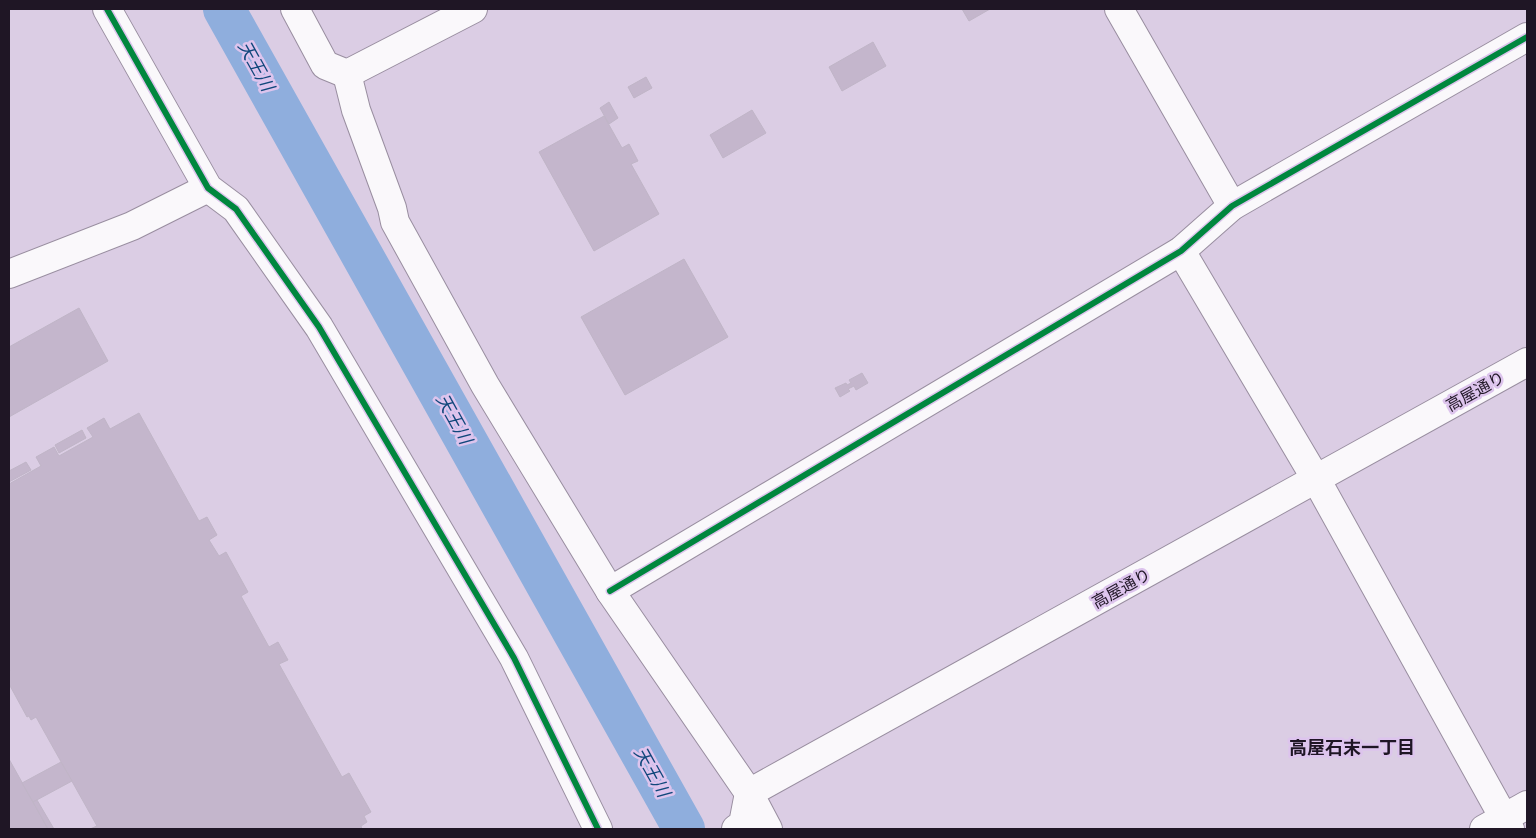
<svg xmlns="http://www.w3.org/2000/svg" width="1536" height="838" font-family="Spectral,'Noto Sans JP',serif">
  <rect width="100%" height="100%" fill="#dbcde4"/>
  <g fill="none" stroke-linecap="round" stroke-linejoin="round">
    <polyline stroke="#8faedd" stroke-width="42" points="224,9 684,829"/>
  </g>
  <g fill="#c4b6cc" stroke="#c0b5c7">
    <polygon points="962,9 990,9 969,21"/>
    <polygon points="873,42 886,66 842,91 829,67"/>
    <polygon points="646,77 652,88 634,98 628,87"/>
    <polygon points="609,102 618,118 609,124 600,108"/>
    <polygon points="752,110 766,133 723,158 710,135"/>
    <polygon points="604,116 622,148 629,144 638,161 631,164 659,214 594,251 539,152"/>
    <polygon points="684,259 728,337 625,395 581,317"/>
    <polygon points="79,308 108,361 9,417 9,347"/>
    <polygon points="862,373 868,383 856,390 854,386 848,389 850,391 840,397 835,388 846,383 847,385 851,383 849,380"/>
    <polygon points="139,413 199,521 207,517 217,535 209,540 219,556 226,552 248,592 241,596 269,647 278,642 288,660 279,664 342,777 349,773 371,812 364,816 367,822 361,826 362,829 90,829 97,826 36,717 31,720 29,716 27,717 9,684 9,672 10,671 9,668 9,484 41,466 36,457 54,447 59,456 93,437 87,428 104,418 110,429"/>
    <polygon points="82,430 86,438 59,453 55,445"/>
    <polygon points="26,462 31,470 9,482 9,471"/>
    <polygon points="9,759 33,802 48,829 9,829"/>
    <polygon points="61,762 72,781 33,802 22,783"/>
    <polygon points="37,800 54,829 48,829 33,802"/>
  </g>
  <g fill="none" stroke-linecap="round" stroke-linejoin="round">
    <g stroke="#998ea0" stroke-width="30">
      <g id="minor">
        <polyline points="107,9 208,188 236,209 319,327 514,658 598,829"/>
        <polyline points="295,9 325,65 347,74 473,9"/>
        <polyline points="1119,9 1232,206"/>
        <polyline points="347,74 356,110 392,208 395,222 485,385 610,591 749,793 768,829"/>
        <polyline points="1181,251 1316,479 1510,829"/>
        <polyline points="9,274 132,226 208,188"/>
        <polyline points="610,591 1181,251 1232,206 1527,37"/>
        <polyline points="736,829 743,824 749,793 1527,362"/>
        <polyline points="1484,829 1527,805"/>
      </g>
    </g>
    <use href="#minor" stroke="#faf8fb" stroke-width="28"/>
    <g stroke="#ddc4ed" stroke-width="9">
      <g id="cycleway">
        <polyline points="107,9 208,188 236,209 319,327 514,658 598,829"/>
        <polyline points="610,591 1181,251 1232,206 1527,37"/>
      </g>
    </g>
    <use href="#cycleway" stroke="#00873e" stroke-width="6"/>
  </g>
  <g text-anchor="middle" stroke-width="5" stroke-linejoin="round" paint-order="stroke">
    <g font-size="16" fill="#1f1625" stroke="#ddc4ed">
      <text transform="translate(1475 391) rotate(-29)" y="6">高屋通り</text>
      <text transform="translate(1121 588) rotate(-29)" y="6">高屋通り</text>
    </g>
    <g font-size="18" font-style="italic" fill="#10477b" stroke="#ddc4ed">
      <text transform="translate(256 66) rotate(61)" y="6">天王川</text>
      <text transform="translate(454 419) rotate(61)" y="6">天王川</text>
      <text transform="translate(652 772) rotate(61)" y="6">天王川</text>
    </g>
    <g font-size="18" font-weight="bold" fill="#1f1625" stroke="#ddc4ed">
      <text x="1352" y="754">高屋石末一丁目</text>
    </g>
  </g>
  <rect width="1536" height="838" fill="none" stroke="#1f1625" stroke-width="20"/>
</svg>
